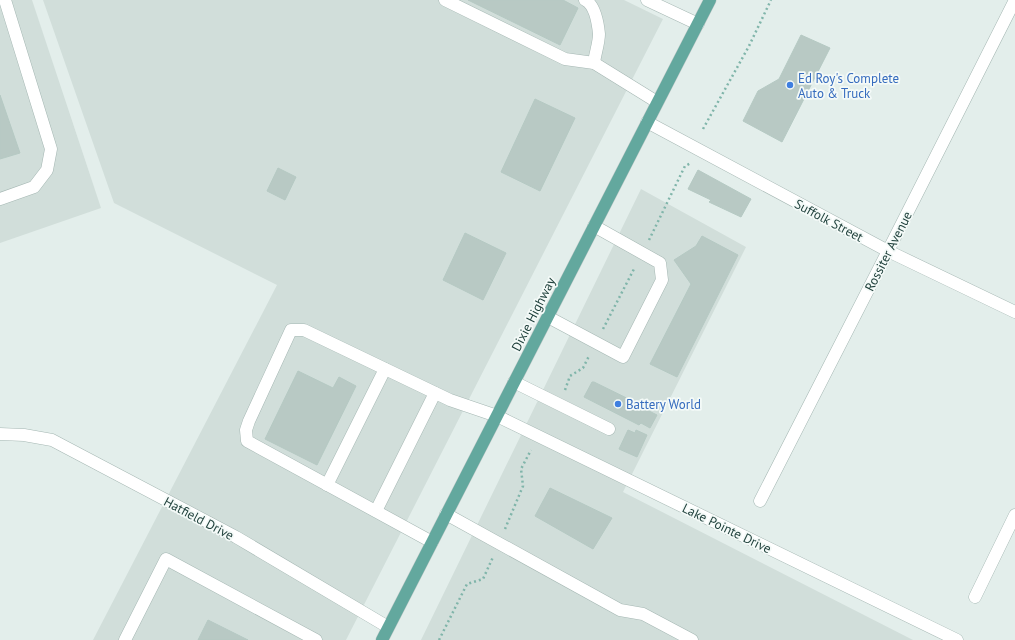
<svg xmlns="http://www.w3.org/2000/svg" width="1015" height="640" font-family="'PT Sans',sans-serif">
  <rect width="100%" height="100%" fill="#e3eeeb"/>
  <g fill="#d1deda">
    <polygon points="0,0 32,0 101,208 0,243"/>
    <polygon points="43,0 624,0 663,19 346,640 93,640 277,285 114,203"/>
    <polygon points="641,189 746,247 623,492 913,640 421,640"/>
  </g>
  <g fill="#b8c9c4" stroke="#b5c9c3">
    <polygon points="468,0 563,0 578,8 560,45"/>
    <polygon points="801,35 830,48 782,142 743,121 758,91 779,79"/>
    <polygon points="0,95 20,153 0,159"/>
    <polygon points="535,99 575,118 540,191 501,172"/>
    <polygon points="278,168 296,177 285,200 267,191"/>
    <polygon points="698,170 751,199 741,217 709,202 711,200 688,189"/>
    <polygon points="465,233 506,253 483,300 443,280"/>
    <polygon points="702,236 738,255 677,377 650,364 691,284 674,260 696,246"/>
    <polygon points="298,371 333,388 339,377 356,386 317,465 265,439"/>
    <polygon points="592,382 594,382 649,409 649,411 657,415 650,428 641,423 639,425 584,397"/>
    <polygon points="628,430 635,433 636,430 647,435 637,457 619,449"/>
    <polygon points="550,488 612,518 593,549 535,516"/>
    <polygon points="208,620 248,640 198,640"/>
  </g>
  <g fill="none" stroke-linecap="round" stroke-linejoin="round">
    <g stroke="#a5b7b3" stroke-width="13">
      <g id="minor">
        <polyline points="445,0 565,59 594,63 657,102"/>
        <path d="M585,0C595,5 598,24 599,34C599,43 595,54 594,63"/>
        <polyline points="647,0 698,24"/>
        <polyline points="647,122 888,251 1015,312"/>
        <polyline points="0,199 34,187 47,170 51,149 5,0"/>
        <polyline points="548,317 623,357 662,280 660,263 594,226"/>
        <polyline points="514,382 609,429"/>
        <polyline points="0,434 24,435 52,440 236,537 388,627"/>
        <polyline points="327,485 385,369"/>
        <polyline points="760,501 888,251 1015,0"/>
        <polyline points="376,511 435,393"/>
        <polyline points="446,514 620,610 643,614 692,640"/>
        <polyline points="432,542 247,441 246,430 249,421 291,330 304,330 450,400 497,416 957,640"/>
        <polyline points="975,597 1015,515"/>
        <polyline points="125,640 166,559 316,640"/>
      </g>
    </g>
    <g stroke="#c1cac9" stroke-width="13">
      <polyline id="major" points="382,640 710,0"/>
    </g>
    <g stroke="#80b5aa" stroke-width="2.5" stroke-dasharray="2 3" stroke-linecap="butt">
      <polyline points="703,129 749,46 771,0"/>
      <polyline points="649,240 685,166 691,163"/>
      <polyline points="603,329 635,267"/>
      <polyline points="565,390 570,376 583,368 589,356"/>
      <polyline points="505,529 523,486 521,469 531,450"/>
      <polyline points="439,640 467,584 483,579 493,557"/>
    </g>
    <use href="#minor" stroke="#fff" stroke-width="12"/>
    <use href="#major" stroke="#63a89e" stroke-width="12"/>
  </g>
  <g fill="#3f7fe0" stroke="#f4faf8" stroke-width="1.5">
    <circle cx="790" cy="85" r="4"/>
    <circle cx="618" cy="404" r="4"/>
  </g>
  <g text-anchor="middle" stroke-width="3.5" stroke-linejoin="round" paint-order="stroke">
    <g font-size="13" fill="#366cbe" stroke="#f4faf8" text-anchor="start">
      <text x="798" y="83">Ed Roy's Complete<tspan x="798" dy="15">Auto &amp; Truck</tspan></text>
      <text x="626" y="409">Battery World</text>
    </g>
    <g font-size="13" fill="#21423d" stroke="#f4faf8">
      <text transform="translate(829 220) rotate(28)" y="5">Suffolk Street</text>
      <text transform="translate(888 251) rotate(-63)" y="5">Rossiter Avenue</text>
      <text transform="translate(533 314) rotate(-63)" y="5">Dixie Highway</text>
      <text transform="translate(199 518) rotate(28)" y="5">Hatfield Drive</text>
      <text transform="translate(727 528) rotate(26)" y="5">Lake Pointe Drive</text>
    </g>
  </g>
</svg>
